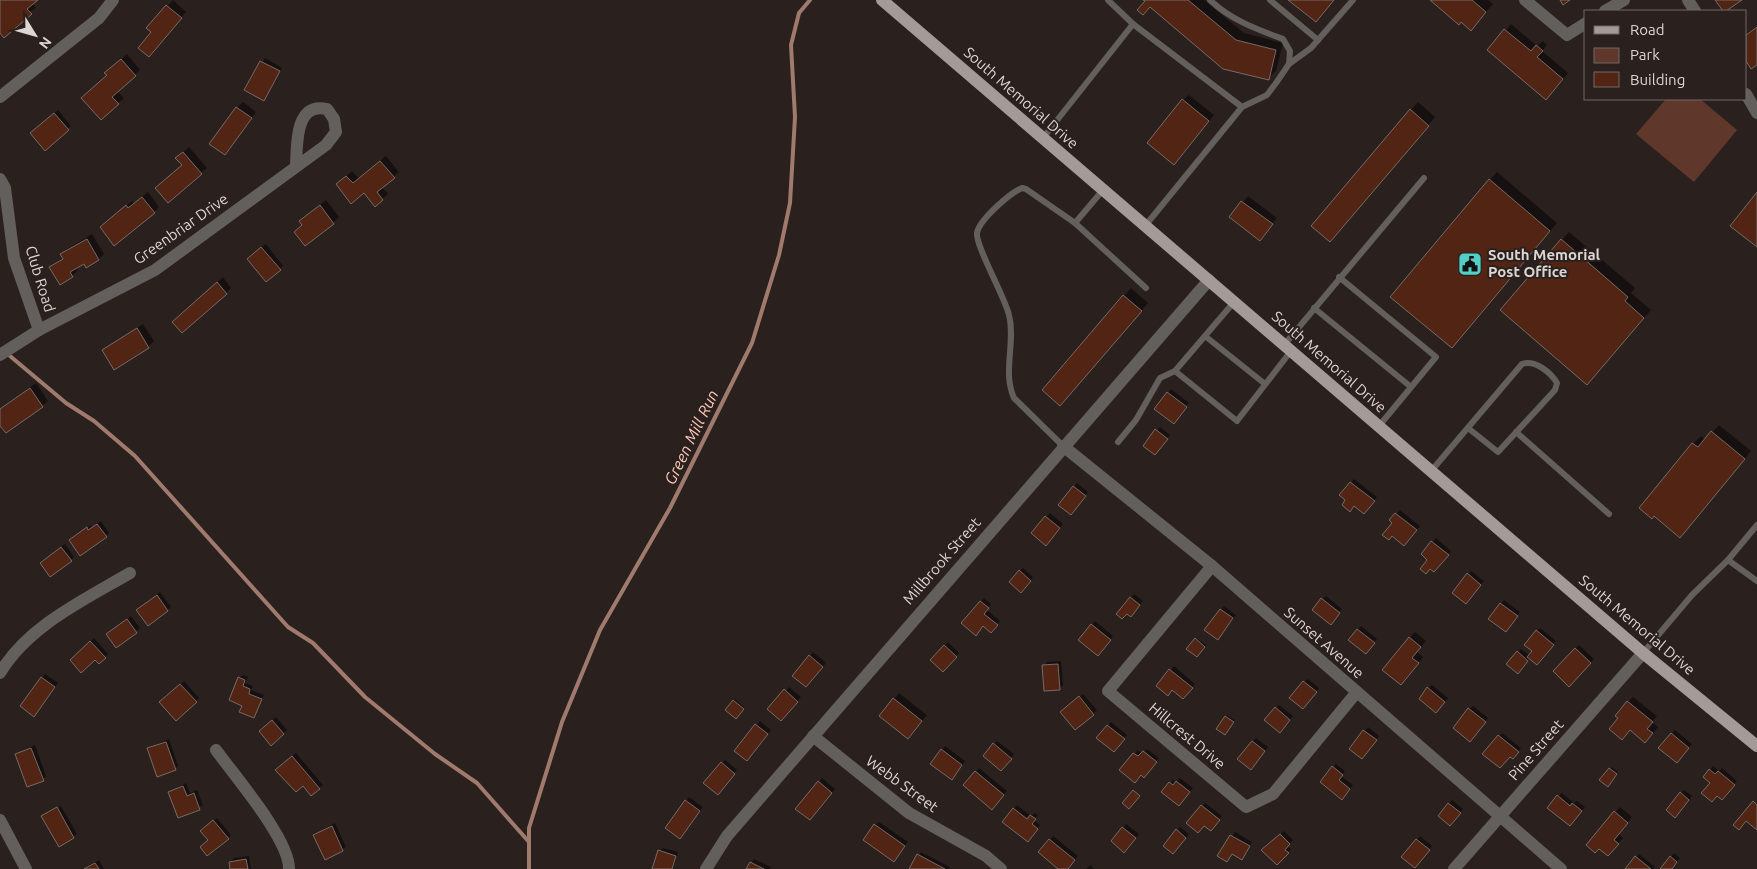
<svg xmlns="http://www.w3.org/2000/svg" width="1757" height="869" font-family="Ubuntu,sans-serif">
  <rect width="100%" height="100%" fill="#2a211e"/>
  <polygon fill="#5f382b" points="1666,99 1700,99 1737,130 1694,182 1636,134"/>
  <g fill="#0007">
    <polygon points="2,0 36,0 32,3 36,8 0,31"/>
    <polygon points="173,0 186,12 154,50 153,32 148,28"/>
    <polygon points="1145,0 1204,0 1244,33 1283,43 1276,71 1268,78"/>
    <polygon points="1431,0 1488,0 1493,4 1478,21"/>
    <polygon points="1511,24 1537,46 1543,41 1547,45 1542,51 1568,73 1552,93 1489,50"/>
    <polygon points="1757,26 1757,63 1751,67 1746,59 1746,34"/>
    <polygon points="127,54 140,70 117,91 124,98 101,119 108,75 112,68"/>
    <polygon points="265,58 282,68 264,99 246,90"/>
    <polygon points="1189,95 1214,115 1180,158 1183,100"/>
    <polygon points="243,102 256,112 225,153 237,108"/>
    <polygon points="1418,102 1435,117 1337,233 1411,110"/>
    <polygon points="58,110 71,126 68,129 35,130"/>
    <polygon points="189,147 207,168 201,173 183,165 177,158"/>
    <polygon points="386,156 399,172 382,187 388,194 375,205 364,191 343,179 352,171 359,179"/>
    <polygon points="1497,172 1557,223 1459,339 1490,180"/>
    <polygon points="148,192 159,207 154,212 107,222 132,201 134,203"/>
    <polygon points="1248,196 1277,218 1260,239 1231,217"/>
    <polygon points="326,200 339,217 333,223 303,225 306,216"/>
    <polygon points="1569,232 1635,288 1631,293 1651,310 1595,375 1562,240"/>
    <polygon points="92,234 104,254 99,259 84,262 76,267 78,270 72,276 51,267 63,257 62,254 67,249"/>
    <polygon points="266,244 283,266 280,269 252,255"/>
    <polygon points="223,277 231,288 226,293 179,317"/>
    <polygon points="1131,288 1148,303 1068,397 1043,389"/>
    <polygon points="143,324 154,341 148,347 104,351"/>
    <polygon points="36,383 48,401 42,406 0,423 0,409"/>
    <polygon points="1171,389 1189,403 1177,419 1168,393"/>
    <polygon points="1719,425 1751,451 1687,529 1640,508 1693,444 1701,436 1705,440"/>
    <polygon points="1160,427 1170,435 1158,450 1145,446"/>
    <polygon points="1354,479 1377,497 1368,509 1341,495"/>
    <polygon points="1077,483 1088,492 1074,510 1060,505"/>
    <polygon points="1400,510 1420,526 1408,541 1391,520"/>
    <polygon points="1050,513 1063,524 1050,540 1033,533"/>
    <polygon points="101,521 109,533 106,536 74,536 91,525 92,527"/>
    <polygon points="1436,538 1451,551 1438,567 1422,554"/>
    <polygon points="65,544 74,557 71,560 45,560"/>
    <polygon points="1023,568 1033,577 1024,588 1020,571"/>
    <polygon points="1471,571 1484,581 1469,599 1468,574"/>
    <polygon points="160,592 171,607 148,624 141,607"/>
    <polygon points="1134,594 1143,601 1134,612 1117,613"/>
    <polygon points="1326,596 1342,609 1334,620 1322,599"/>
    <polygon points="984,598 991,604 987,610 1000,621 994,628 963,623"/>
    <polygon points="1504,600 1520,612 1509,627 1490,619"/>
    <polygon points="1224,606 1236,615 1221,635 1206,630"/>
    <polygon points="131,616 140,628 116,647 111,631"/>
    <polygon points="1095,621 1113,636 1101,651 1092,625"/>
    <polygon points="1361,626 1377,639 1369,649 1350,639"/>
    <polygon points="1540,628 1556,641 1540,660 1530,657 1521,669 1518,652 1521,649 1530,656 1533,651 1537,631"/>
    <polygon points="1415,632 1426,641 1417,652 1423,657 1407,678 1409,638"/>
    <polygon points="94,638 108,654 99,663 95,659 71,660"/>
    <polygon points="1197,638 1206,645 1197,656 1188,648"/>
    <polygon points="948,642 959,653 943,670 932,660"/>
    <polygon points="1579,645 1594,659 1569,685 1554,671"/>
    <polygon points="813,652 826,663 810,682 794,675"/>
    <polygon points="1061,661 1063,685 1059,689 1044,666 1047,662"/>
    <polygon points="1174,666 1195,684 1187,694 1157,686"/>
    <polygon points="45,674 58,683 37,712 42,678"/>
    <polygon points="243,675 248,677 245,683 253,686 251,690 264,695 253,717 244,705 239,678"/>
    <polygon points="1308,679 1319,688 1306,704 1304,682"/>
    <polygon points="184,681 199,698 176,719 161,702"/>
    <polygon points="1432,685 1448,698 1440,708 1428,688"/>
    <polygon points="789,687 801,697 784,716 769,709"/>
    <polygon points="899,693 927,715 908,737 894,699"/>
    <polygon points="1083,694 1097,710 1076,729 1065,709"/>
    <polygon points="1633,697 1657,716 1652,722 1658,727 1651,736 1620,718 1628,702"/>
    <polygon points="735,699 744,707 736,717 726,710"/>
    <polygon points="1279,705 1293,716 1283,728 1276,708"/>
    <polygon points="1473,706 1488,718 1474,737 1469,709"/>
    <polygon points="1227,715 1235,720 1226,732 1217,728"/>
    <polygon points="276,717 287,730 271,744 264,728"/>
    <polygon points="760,721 771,730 750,756 736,750"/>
    <polygon points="1111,722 1127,735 1117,747 1098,738"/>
    <polygon points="1368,727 1379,736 1366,754 1351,748"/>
    <polygon points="1675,730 1692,744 1680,758 1660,747"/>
    <polygon points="1502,733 1521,748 1516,754 1499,736"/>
    <polygon points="1256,738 1268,747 1254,765 1239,759"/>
    <polygon points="169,739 178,766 175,769 148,748"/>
    <polygon points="997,741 1014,754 1005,766 994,744"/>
    <polygon points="35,745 46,776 43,779 16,754"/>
    <polygon points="945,746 965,761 955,775 942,750"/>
    <polygon points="1147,749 1159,758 1148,773 1121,770 1138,750 1142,754"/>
    <polygon points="296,753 323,785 319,788 303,785 280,767"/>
    <polygon points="725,760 737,770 721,790 722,763"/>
    <polygon points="1336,764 1345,771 1341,776 1353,785 1345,795 1333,767"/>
    <polygon points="1713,766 1719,771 1722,768 1737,781 1725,795 1718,795 1711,782 1704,777"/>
    <polygon points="1612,767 1618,772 1607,785 1601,780"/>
    <polygon points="979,768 1007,791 995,805 976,772"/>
    <polygon points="822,778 835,789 813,815 819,782"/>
    <polygon points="1180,778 1193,788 1182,801 1170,783 1173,780 1176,782"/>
    <polygon points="186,783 190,793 197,790 203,805 179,817 170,792"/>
    <polygon points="1684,790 1692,796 1678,813 1681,793"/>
    <polygon points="1562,793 1574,803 1577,801 1585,807 1573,821 1558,796"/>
    <polygon points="689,797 703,807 683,833 667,827"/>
    <polygon points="1452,800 1463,809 1454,821 1439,815"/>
    <polygon points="1205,803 1222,816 1214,826 1204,824 1202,806"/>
    <polygon points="1017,805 1031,816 1035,813 1038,815 1034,820 1040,825 1031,837 1014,809"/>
    <polygon points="61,806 77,834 59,845 45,816"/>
    <polygon points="1620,807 1632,817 1618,833 1623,838 1613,849 1599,847 1615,812"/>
    <polygon points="217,818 231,835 228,838 209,840 205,828"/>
    <polygon points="879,822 908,842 897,857 875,825"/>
    <polygon points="335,823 346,847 326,858 314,835"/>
    <polygon points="1126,824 1139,834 1128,848 1123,828"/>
    <polygon points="1180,827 1189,834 1176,849 1177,830"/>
    <polygon points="1284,831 1293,840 1287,846 1291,849 1277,864 1266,846"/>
    <polygon points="1235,832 1252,842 1245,855 1232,853 1219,856"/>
    <polygon points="1053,836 1078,856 1067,869 1060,869 1050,840"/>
    <polygon points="1420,836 1432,846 1418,863 1417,840"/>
    <polygon points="663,848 678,852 673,869 653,869 659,851"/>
    <polygon points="921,852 950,867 949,869 912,869"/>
    <polygon points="1674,853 1680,858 1671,869 1662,869"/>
    <polygon points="1639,854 1655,867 1653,869 1627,869"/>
    <polygon points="249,856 251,869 232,869 230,862 234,858"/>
    <polygon points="754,859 771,867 770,869 747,869"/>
    <polygon points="99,860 104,869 84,869"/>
    <polygon points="1090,865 1094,869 1086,869"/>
  </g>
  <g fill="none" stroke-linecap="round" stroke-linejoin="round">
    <g stroke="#9f7a6d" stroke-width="4">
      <polyline points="10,356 66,403 94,421 135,456 288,627 313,643 365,697 435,754 477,783 529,842"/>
      <polyline points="529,869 529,828 562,722 600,630 670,508 752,343 779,255 790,203 795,117 791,45 799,13 810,0"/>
    </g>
  </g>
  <g fill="#522414" stroke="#756b67">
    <polygon points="0,0 38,0 27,9 32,14 4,38 0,33"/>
    <polygon points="1143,0 1188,0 1236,40 1276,50 1269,80 1223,69 1150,7 1143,15 1137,10 1145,1"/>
    <polygon points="1288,0 1334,0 1316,22"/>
    <polygon points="1430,0 1472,0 1486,12 1471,31 1461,22 1459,25"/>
    <polygon points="1560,0 1570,0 1563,5"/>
    <polygon points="1715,0 1742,0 1726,11 1723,11"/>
    <polygon points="166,5 182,18 149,57 138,48 151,32 146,28"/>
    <polygon points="1757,27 1757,65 1751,69 1746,61 1746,35"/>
    <polygon points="1504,29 1531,51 1536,45 1543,51 1537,57 1563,79 1546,100 1487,50"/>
    <polygon points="121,59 136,76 112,97 119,104 101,120 81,98 107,75 104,73"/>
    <polygon points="260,61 280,71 264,101 244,90"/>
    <polygon points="1182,99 1209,121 1174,165 1147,143"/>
    <polygon points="236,107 252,118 225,155 209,144"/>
    <polygon points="1410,109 1429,126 1330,242 1311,226"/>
    <polygon points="54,113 69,130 45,151 30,133"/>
    <polygon points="183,152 202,174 168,203 155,188 182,165 175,158"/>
    <polygon points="380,161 395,178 377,192 383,200 375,207 364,193 351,204 336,184 346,176 353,183"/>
    <polygon points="1489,179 1550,231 1452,348 1390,297"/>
    <polygon points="1757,192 1757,247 1730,226"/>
    <polygon points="142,197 155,213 114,246 100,227 126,205 128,208"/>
    <polygon points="1241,201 1273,224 1260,241 1229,217"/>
    <polygon points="320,205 334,224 305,246 294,232 302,225 299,221"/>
    <polygon points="87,239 99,260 86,268 84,264 70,272 73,277 60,285 49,267 63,259 60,254"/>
    <polygon points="1561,239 1628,297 1625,301 1644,318 1587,385 1500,310"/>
    <polygon points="261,247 281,270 266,282 247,259"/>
    <polygon points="217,282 227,294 182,333 172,322"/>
    <polygon points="1123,295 1142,311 1060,406 1042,390"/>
    <polygon points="137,328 149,348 114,370 102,350"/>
    <polygon points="30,388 43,407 6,433 0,426 0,409"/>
    <polygon points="1167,392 1187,407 1174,424 1154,409"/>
    <polygon points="1155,429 1168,439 1155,455 1143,446"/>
    <polygon points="1711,431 1745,459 1680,538 1654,516 1652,519 1639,508 1692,443 1698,447"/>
    <polygon points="1350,482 1375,501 1364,514 1354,506 1350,512 1342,505 1345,500 1339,495"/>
    <polygon points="1073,486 1086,496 1071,515 1058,505"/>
    <polygon points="1395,513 1417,530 1404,546 1392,536 1389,540 1382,535 1392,523 1389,520"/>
    <polygon points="1045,516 1060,528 1046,546 1031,533"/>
    <polygon points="97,524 107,537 80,556 69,540 87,527 88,530"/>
    <polygon points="1431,541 1449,555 1434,572 1430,569 1426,574 1420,569 1427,560 1421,554"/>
    <polygon points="61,547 72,561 50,577 40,563"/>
    <polygon points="1019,570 1031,581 1021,593 1009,582"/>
    <polygon points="1467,573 1481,585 1466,604 1452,593"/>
    <polygon points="157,595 168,611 148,626 136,610"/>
    <polygon points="1130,597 1140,605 1131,617 1127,614 1122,619 1116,614"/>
    <polygon points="1321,598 1340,613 1331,625 1312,610"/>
    <polygon points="980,601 989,608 984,614 998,625 991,633 983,626 976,636 961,623"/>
    <polygon points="1500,603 1518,616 1506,632 1488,619"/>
    <polygon points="1220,609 1233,618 1218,640 1204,630"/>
    <polygon points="127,619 137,633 116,648 106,634"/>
    <polygon points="1091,624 1111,640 1098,656 1078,640"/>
    <polygon points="1357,629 1375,643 1366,654 1348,640"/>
    <polygon points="1536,630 1554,645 1537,665 1527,657 1532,651 1524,645"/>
    <polygon points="1409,637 1421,647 1412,658 1419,663 1401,685 1382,670"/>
    <polygon points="1195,638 1205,647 1197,657 1186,649"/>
    <polygon points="90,641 106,658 99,664 95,660 81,673 70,660"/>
    <polygon points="944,645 957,657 943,672 930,660"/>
    <polygon points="1575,648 1591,663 1569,687 1553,671"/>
    <polygon points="1517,651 1528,661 1518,674 1506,664"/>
    <polygon points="809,655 823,667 806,687 792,676"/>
    <polygon points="1058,664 1060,690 1044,691 1042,665"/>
    <polygon points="1169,669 1193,688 1183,699 1172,690 1168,696 1156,686"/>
    <polygon points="41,677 55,687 34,717 20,706"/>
    <polygon points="238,677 245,680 243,686 250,689 249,694 262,699 254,718 239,712 242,706 229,700"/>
    <polygon points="1303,681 1317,692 1303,709 1289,698"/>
    <polygon points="180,684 197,702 176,721 159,702"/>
    <polygon points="1427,687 1445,702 1436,713 1419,699"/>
    <polygon points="784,689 798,702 781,721 767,709"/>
    <polygon points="1079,696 1094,715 1075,730 1060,712"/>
    <polygon points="893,698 922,721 908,739 879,716"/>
    <polygon points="733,700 744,709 736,719 725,710"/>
    <polygon points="1627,701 1653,722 1647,729 1653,733 1645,743 1630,730 1622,740 1609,729 1618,718 1615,716"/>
    <polygon points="1275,707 1290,720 1280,733 1264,720"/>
    <polygon points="1468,708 1486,722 1470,742 1453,728"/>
    <polygon points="1225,716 1234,722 1225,735 1216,729"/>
    <polygon points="272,720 284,734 271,746 259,731"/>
    <polygon points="755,724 768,734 747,761 734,751"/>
    <polygon points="1107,725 1125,739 1114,752 1096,738"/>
    <polygon points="1363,730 1377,740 1362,759 1349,749"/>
    <polygon points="1671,733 1689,748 1677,763 1658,748"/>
    <polygon points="1498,735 1519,752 1513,759 1510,757 1500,768 1482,754"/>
    <polygon points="1252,741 1265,751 1251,770 1237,759"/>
    <polygon points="166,742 176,770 157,777 147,748"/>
    <polygon points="993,743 1012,759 1001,771 983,756"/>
    <polygon points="31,748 44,781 27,787 15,754"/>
    <polygon points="941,749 962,765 952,780 930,764"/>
    <polygon points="1143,751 1157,762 1144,778 1141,775 1135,783 1119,770 1133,753 1138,756"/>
    <polygon points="292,756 320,789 311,796 303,786 296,792 275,770"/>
    <polygon points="721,762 735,774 718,795 703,783"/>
    <polygon points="1332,766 1343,775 1339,780 1350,789 1342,800 1320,782"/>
    <polygon points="1609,768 1617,774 1608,787 1599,780"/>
    <polygon points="1709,769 1715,774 1718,771 1735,785 1722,800 1717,796 1712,802 1701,793 1710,783 1703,777"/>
    <polygon points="975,771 1004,795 992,810 963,785"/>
    <polygon points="818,781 832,793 810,820 795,809"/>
    <polygon points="1176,781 1190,792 1179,806 1161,792 1169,782 1173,785"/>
    <polygon points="183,786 187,796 194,793 200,810 178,818 168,792"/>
    <polygon points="1133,790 1140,796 1129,809 1122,803"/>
    <polygon points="1680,792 1689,800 1675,818 1666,810"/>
    <polygon points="1557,795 1570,806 1572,803 1582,811 1570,826 1547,808"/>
    <polygon points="685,800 700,811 680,839 665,828"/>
    <polygon points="1753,801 1757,805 1757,830 1746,821 1739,830 1733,825"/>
    <polygon points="1448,803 1461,813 1450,826 1438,816"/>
    <polygon points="1201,805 1220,820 1211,831 1204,826 1198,833 1186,823"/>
    <polygon points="57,807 74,838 59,847 41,816"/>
    <polygon points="1013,808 1027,819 1030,815 1036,819 1032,824 1038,829 1028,842 1002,822"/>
    <polygon points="1614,811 1628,823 1614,840 1619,844 1608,856 1599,849 1595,853 1586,845"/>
    <polygon points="213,820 229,839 207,856 200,847 208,840 200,831"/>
    <polygon points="874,824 905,846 894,862 863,840"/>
    <polygon points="332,826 343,851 325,860 313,835"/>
    <polygon points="1122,827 1136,838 1124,853 1111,841"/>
    <polygon points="1176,829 1186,838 1173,854 1163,846"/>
    <polygon points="1280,834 1290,844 1285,850 1289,853 1277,865 1261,850"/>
    <polygon points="1230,835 1250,846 1242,860 1232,854 1227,862 1217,856"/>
    <polygon points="1049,839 1075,860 1068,869 1058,869 1038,852"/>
    <polygon points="1416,839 1430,850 1415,868 1401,857"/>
    <polygon points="658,850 676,856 672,869 652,869"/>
    <polygon points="917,854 945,869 909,869"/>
    <polygon points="1635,856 1651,869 1625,869"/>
    <polygon points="1670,856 1677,862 1672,869 1660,869"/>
    <polygon points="246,859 248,869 230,869 229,862"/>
    <polygon points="750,862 764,869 746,869"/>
    <polygon points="95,863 99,869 84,869"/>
  </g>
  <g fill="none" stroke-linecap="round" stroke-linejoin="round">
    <g stroke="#635f5d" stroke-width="6">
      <polyline points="1108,0 1133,24"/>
      <polyline points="1270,0 1318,40"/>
      <polyline points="1289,64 1311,48 1353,0"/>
      <polyline points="1043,138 1133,24 1242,107"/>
      <polyline points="1075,223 1103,190"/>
      <path d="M1145,226L1242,107L1267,95L1276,83L1289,64L1290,51L1283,39C1256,29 1231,20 1210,0"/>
      <polyline points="1339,277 1436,357 1379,426"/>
      <polyline points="1234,302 1175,371 1237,421 1291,351"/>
      <polyline points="1314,308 1411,387"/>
      <polyline points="1205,336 1265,384"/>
      <polyline points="1284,345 1424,178"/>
      <polyline points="1516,432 1609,514"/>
      <polyline points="1118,442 1136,420 1160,378 1175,371"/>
      <path d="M1063,446L1014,398C1002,372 1016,342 1009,315C1005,297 975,245 977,233C979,220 1010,193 1022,188L1026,189L1075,223L1146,288"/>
      <path d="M1432,470L1522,364C1535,359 1551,373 1557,383L1555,390L1498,452L1468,428"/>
      <polyline points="1728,560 1757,581"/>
      <polyline points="1643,653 1692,595 1728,560 1757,525"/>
    </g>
    <g stroke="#635f5d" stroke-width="12">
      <polyline points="1525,0 1567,35 1586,23"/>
      <polyline points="1688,0 1695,11"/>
      <polyline points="1605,11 1624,0"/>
      <polyline points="1746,94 1757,113"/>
      <polyline points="0,97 99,18 113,0"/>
      <polyline points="0,179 5,188 14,258 39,330"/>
      <path d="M0,355L39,330L155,270L326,145L336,132L334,119L327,109C295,102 297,144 296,166"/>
      <polyline points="1063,446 1212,566 1561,869"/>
      <polyline points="1212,566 1108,691 1246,807 1273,794 1356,693"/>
      <path d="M0,673C28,626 84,600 130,573"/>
      <polyline points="813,736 909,813 986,856 1001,869"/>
      <path d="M216,750C234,775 290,840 289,869"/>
      <polyline points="0,820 26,869"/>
      <polyline points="706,869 727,836 1209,280"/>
      <polyline points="1454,869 1643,653"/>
    </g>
    <polyline stroke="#a49a97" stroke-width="12" points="882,0 1643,653 1757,746"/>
  </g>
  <defs>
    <g id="civic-square" transform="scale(1.25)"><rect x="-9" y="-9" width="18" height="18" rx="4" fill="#55cec6" stroke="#2a211e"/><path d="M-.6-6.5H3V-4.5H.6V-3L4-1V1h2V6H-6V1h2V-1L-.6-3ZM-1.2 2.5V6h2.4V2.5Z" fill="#111"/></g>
  </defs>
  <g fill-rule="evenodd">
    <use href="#civic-square" x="1470" y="264"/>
  </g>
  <g text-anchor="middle" stroke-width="4" stroke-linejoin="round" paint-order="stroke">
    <g font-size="15" fill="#dcd6d4" stroke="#2a211e">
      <text transform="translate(1021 98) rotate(41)" y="5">South Memorial Drive</text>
      <text transform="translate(181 229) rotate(-35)" y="5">Greenbriar Drive</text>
      <text transform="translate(40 279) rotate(73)" y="5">Club Road</text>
      <text transform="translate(1329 362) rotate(41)" y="5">South Memorial Drive</text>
      <text transform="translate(942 561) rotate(-49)" y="5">Millbrook Street</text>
      <text transform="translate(1637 625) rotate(40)" y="5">South Memorial Drive</text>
      <text transform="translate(1324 643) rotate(41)" y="5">Sunset Avenue</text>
      <text transform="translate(1187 736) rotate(40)" y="5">Hillcrest Drive</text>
      <text transform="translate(1536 750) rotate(-49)" y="5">Pine Street</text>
      <text transform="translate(902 784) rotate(36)" y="5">Webb Street</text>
    </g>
    <g font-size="15" font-weight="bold" fill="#dcd6d4" stroke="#2a211e" text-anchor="start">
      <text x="1488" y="260">South Memorial<tspan x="1488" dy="17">Post Office</tspan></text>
    </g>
    <g font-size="16" font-style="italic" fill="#fbc8b7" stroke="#2a211e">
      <text transform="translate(691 437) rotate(-64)" y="6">Green Mill Run</text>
    </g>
  </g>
  <rect x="1584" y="10" width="162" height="90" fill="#2a211e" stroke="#716967"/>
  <rect x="1594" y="26" width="25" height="8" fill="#a49a97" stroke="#716967"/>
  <text x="1630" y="35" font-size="15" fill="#dcd6d4">Road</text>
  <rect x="1594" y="48" width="25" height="15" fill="#5f382b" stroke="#716967"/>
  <text x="1630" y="60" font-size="15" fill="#dcd6d4">Park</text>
  <rect x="1594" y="72" width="25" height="15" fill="#522414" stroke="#716967"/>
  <text x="1630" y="85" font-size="15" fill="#dcd6d4">Building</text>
  <g transform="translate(35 35) rotate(127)" stroke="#2a211e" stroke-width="4" paint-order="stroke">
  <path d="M0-4L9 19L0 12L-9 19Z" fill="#dcd6d4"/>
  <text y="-8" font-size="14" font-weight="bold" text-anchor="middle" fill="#dcd6d4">N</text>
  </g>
</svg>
